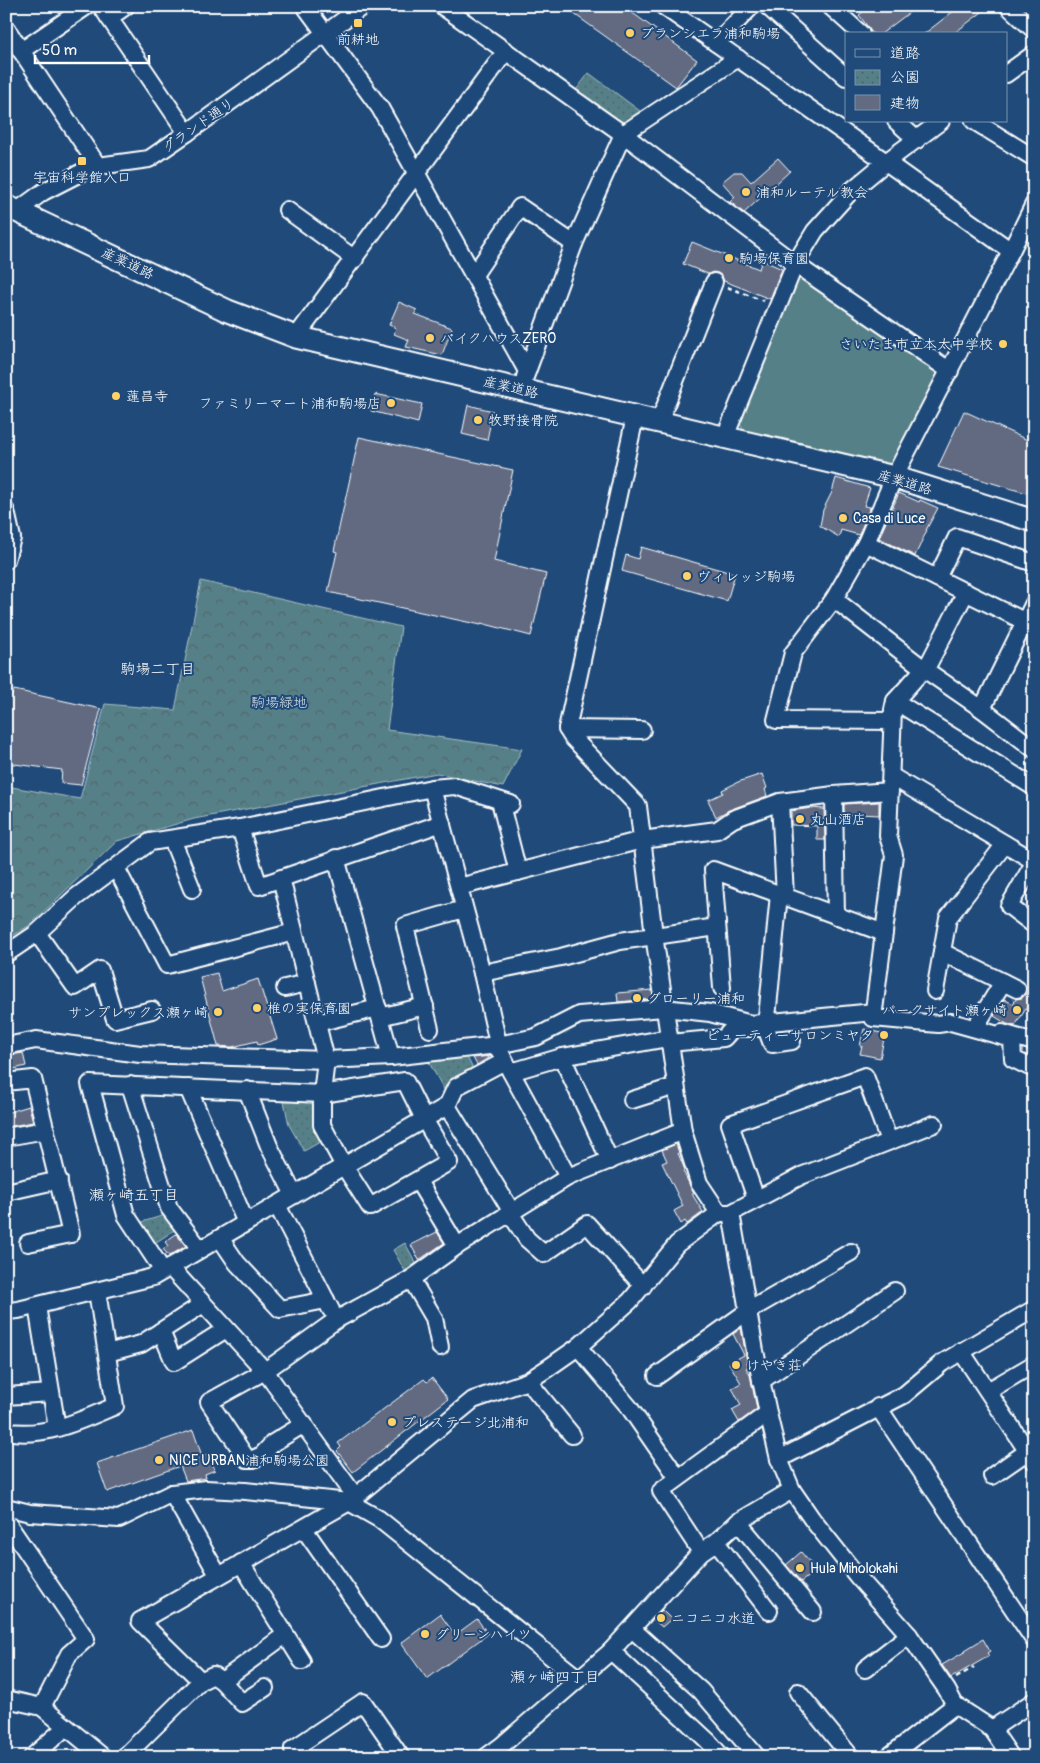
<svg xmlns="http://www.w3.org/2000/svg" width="1040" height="1763" font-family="Pangolin,'Klee One',sans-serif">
  <defs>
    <pattern id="forest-crowns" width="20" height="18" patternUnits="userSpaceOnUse" patternTransform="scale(1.25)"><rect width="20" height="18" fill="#568088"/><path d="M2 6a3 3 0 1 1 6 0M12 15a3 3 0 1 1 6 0" fill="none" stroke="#51666a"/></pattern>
    <pattern id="park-dots" width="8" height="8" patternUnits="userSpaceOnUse" patternTransform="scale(1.25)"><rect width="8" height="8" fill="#568088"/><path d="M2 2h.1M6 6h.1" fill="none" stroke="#51666a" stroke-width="1.8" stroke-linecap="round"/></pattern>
  </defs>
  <rect width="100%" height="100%" fill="#1f4a7a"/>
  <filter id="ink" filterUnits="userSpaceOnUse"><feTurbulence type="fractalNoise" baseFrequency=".02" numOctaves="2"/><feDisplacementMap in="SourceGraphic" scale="10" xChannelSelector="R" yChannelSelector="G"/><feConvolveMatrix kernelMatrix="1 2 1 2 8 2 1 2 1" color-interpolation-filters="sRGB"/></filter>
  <g filter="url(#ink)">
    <polygon fill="url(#forest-crowns)" stroke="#aac0c4" points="201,581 401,627 387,730 522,749 503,787 437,773 194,819 117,841 30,925 6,940 6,786 80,799 105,704 175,710"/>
    <g fill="url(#park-dots)" stroke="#aac0c4">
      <polygon points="589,73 644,114 625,127 573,94"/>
      <polygon points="465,1053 475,1073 447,1095 427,1059"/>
      <polygon points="283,1097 313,1098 313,1125 322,1141 304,1151 289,1125"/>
      <polygon points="168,1214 176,1229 155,1243 139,1223"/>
      <polygon points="405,1243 417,1265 405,1271 393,1250"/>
    </g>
    <polygon fill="#568088" stroke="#aac0c4" points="801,277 939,374 895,460 888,465 743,430 740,424 796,282"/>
    <g fill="#626b82" stroke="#fff">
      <polygon points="563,6 623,6 697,60 676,87"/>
      <polygon points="870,6 918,6 881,34 873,34 859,15"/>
      <polygon points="960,6 990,6 953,34 924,34"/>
      <polygon points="778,158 790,171 744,213 733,204 730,202 735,197 722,182 734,172 742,172 751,182"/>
      <polygon points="692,242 759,269 762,260 782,269 770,299 724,281 722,276 718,273 713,272 708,274 683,264"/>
      <polygon points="399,302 417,310 415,314 452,328 442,355 406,347 409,340 394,334 396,328 389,325"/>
      <polygon points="375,394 422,404 418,423 371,411"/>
      <polygon points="468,405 493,411 487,440 462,434"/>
      <polygon points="964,411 1034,443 1034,476 1026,493 938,467"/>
      <polygon points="359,437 513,470 494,561 546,574 531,636 481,623 481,625 328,592 337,552 334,551"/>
      <polygon points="836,478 870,488 864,506 870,507 859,535 841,530 839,537 820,526 823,510 832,492"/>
      <polygon points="899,493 919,502 920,500 938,508 926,530 927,530 915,556 879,538"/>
      <polygon points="641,547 735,574 727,601 622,571 626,555 638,559"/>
      <polygon points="14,690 101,709 81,785 61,783 62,770 6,763 6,707"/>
      <polygon points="762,774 767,788 765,789 767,796 729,810 716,817 708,800 723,793 722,790 738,782"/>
      <polygon points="879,802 879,815 859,814 844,816 844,804"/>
      <polygon points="812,808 824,809 825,840 817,840 817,826 791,825 791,811"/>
      <polygon points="217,973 222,991 258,979 277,1039 258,1045 257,1041 232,1047 218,1046 200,977"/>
      <polygon points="652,990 653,999 618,1002 617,993"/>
      <polygon points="1025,994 1032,999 1015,1026 1007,1024 994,1016 1004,999 1013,1004 1016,999 1022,998"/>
      <polygon points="864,1029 885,1034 880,1058 860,1054 862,1046 860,1046"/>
      <polygon points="23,1053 26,1066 6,1071 6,1056"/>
      <polygon points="491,1056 477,1065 473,1058"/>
      <polygon points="29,1106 33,1122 6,1127 6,1113"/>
      <polygon points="676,1144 679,1153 678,1153 685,1170 683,1171 694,1194 692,1194 703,1212 687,1224 685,1221 681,1224 674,1211 683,1206 662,1163 667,1161 662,1150"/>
      <polygon points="437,1232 444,1243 419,1260 411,1245"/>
      <polygon points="176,1234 186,1246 169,1256 163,1249 168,1246 165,1242"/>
      <polygon points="741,1328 748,1367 746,1368 750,1375 757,1409 739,1422 732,1410 741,1405 732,1388 741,1383 729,1363 744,1355 733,1334"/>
      <polygon points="432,1378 448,1399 353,1472 337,1451 341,1447 338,1443 424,1379 427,1382"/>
      <polygon points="193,1430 202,1456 209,1454 215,1470 205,1474 206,1478 186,1481 180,1466 107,1492 97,1463"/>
      <polygon points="801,1552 816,1570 801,1582 786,1565"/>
      <polygon points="662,1610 671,1619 662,1627 653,1619"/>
      <polygon points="440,1614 455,1635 477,1619 488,1634 427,1679 401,1643"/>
      <polygon points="983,1639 990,1651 987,1653 989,1656 951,1678 942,1665 966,1651 965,1650"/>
    </g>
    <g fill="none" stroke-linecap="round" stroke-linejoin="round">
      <g stroke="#fff" stroke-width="20">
        <g id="minor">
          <polyline points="101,6 187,133"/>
          <polyline points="305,6 380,108 527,371"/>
          <polyline points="442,6 623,134 795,264 950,371"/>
          <polyline points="663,6 886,162 1011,251"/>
          <polyline points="767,6 846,77"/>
          <polyline points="830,6 861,34"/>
          <polyline points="1008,6 1034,30"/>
          <polyline points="109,18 126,6"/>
          <polyline points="6,28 98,166"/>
          <polyline points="716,43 752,6"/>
          <polyline points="21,51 87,6"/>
          <polyline points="1006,74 1034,54"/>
          <polyline points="896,121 917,140"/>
          <polyline points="974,121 1034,158"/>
          <polyline points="287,210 355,259"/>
          <polyline points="17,211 43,192 86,170 98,166 149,159 187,133 363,6"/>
          <polyline points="474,275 520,207 574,244"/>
          <polyline points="296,337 506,51"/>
          <polyline points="525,377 574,244 623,134 738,58"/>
          <polyline points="635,417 567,729 572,737 638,806 654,935 683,1131 699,1183 719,1213"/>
          <polyline points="659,422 714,282"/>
          <polyline points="725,437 795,264 815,231 851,191 886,162 941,121"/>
          <polyline points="6,511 12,538 6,560"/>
          <polyline points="866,543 1034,626"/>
          <polyline points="937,578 957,537 1034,563"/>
          <polyline points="966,592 929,663 895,701 893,710 888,836 894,855 873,1018 938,1024 951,1022 1012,1039 1013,1059 1034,1069"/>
          <polyline points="834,599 924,669 982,709 1034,749"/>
          <polyline points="895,701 1032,786 1034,785"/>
          <polyline points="982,709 1034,603"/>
          <polyline points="892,721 776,720 793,653 834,599 866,543 894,477 1011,251 1034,204"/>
          <polyline points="567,729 642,730"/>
          <polyline points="891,776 1034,861"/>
          <polyline points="432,788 482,973 500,1052 568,1177"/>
          <polyline points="834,795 836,916"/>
          <polyline points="500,801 518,872"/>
          <polyline points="780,802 785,896"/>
          <polyline points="240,828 259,886 442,823"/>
          <polyline points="172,839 192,889"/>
          <polyline points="336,858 391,1057"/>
          <polyline points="1034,863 1009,906 1034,925"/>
          <polyline points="116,868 167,965 294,932"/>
          <polyline points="459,887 642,840 717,830 733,819 780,802 834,795 890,791"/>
          <polyline points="37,933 75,987 100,970 115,1019 152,1010"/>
          <polyline points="942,952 1017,989"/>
          <polyline points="6,954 37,933 76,897 150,842 240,828 432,788 455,786 511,804"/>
          <polyline points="482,973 561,957 620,941 717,927"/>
          <polyline points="285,988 307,983"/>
          <polyline points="722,988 713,870 884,933"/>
          <polyline points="935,991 948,918 1005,844"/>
          <polyline points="380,1017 425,1006"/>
          <polyline points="317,1023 378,1008"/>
          <polyline points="976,1026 1003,982"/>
          <polyline points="766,1028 772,1044 792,1041"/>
          <polyline points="430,1029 405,926 464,909"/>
          <polyline points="1002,1033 1034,1042"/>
          <polyline points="669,1043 724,1038 733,1028 766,1028 779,894"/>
          <polyline points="6,1046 36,1040 140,1054 326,1060 391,1057 498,1045 536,1037 579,1015 664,1008 710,1013 751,1024 874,1012"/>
          <polyline points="562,1057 610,1161"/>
          <polyline points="511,1072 562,1057 668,1038"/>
          <polyline points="6,1082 33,1079 71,1234 28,1243"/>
          <polyline points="130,1085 169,1208 200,1249"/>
          <polyline points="188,1088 246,1223"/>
          <polyline points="247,1090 269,1146 294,1195"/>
          <polyline points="632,1100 676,1086"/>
          <polyline points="447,1106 512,1212"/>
          <polyline points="6,1137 46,1130"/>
          <polyline points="418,1181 457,1246"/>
          <polyline points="6,1192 59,1180"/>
          <polyline points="756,1199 730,1124 865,1076 889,1141"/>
          <polyline points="277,1205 331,1310"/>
          <polyline points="510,1213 527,1239 544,1254 587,1224 643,1286"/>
          <polyline points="731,1213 755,1351 768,1413 779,1459 792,1490 812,1519 858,1577 909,1635 947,1690 955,1705 992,1729 1011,1757"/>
          <polyline points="220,1238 237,1263 280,1309 326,1300"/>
          <polyline points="170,1267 265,1371 355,1496"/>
          <polyline points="163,1271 126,1215 90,1084 322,1094 405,1081 424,1119 449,1162 370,1207 344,1166 322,1125 322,1094 326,1060 281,878"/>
          <polyline points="411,1279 434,1318 440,1347"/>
          <polyline points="37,1306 57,1428"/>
          <polyline points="6,1311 18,1310 153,1277 447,1106 456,1087 505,1061"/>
          <polyline points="161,1331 174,1362 226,1329"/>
          <polyline points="578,1347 629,1407 678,1478"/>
          <polyline points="961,1351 1034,1461"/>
          <polyline points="107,1353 141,1344 203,1304"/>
          <polyline points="657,1376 748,1311 851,1252"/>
          <polyline points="528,1381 572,1435"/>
          <polyline points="761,1381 895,1291"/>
          <polyline points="988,1391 1034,1364"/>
          <polyline points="6,1396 51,1393"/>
          <polyline points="878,1407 1034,1640"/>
          <polyline points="304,1424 273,1443 262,1455 253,1459 247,1459 209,1402 265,1371 336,1320 411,1279 457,1246 568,1177 683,1131"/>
          <path d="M6,1431C43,1439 82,1420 115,1406L97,1291"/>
          <polyline points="779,1459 904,1395 942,1363 1034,1309"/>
          <polyline points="992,1476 1028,1451"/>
          <polyline points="172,1493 218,1575"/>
          <polyline points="6,1507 30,1513 119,1519 172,1493 206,1489 245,1491 349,1502 379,1519 579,1679"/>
          <polyline points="6,1521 86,1639 69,1654 42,1707"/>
          <polyline points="738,1522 813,1612"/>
          <polyline points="304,1529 381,1639"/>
          <polyline points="716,1542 769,1611"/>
          <polyline points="701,1552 661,1491 768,1413"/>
          <polyline points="241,1563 302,1661"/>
          <polyline points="632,1629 701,1691 757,1757"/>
          <polyline points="611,1651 708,1741 722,1757"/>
          <polyline points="865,1669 909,1635"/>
          <polyline points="201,1681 213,1675 222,1681 242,1703 265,1688"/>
          <polyline points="222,1681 285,1635"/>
          <polyline points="798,1692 851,1757"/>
          <polyline points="6,1699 42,1707 103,1757"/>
          <polyline points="992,1729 1034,1701"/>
          <polyline points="32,1757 66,1727"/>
          <polyline points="124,1757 201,1681 140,1621 349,1502 473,1400 528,1381 548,1368 578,1347 630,1301 677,1244 719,1213 731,1213 801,1176 934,1124"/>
          <polyline points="295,1757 293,1749 363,1702 401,1757"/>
          <polyline points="486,1757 501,1746 611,1651 701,1552 716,1542 738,1522 792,1490"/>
          <polyline points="888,1757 955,1705"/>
        </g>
      </g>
      <g stroke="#fff" stroke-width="25">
        <polyline id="major" points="6,206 228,311 296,337 894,477 1034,521"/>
      </g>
      <g stroke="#fff" stroke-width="2.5" stroke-dasharray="5 4" stroke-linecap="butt">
        <polyline points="6,174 8,174 10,184"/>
        <polyline points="727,287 764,301"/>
        <polyline points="956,1678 974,1667"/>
      </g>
      <use href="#minor" stroke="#1f4a7a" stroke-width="16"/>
      <use href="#major" stroke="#1f4a7a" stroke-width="21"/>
    </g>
  </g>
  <g fill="#ffd166" stroke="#1f4a7a" stroke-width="2">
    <rect x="353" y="18" width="10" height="10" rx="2.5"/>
    <circle cx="630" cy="33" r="5"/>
    <rect x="77" y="156" width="10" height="10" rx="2.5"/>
    <circle cx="746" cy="192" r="5"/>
    <circle cx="729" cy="258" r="5"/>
    <circle cx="430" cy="338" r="5"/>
    <circle cx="1003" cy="344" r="5"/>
    <circle cx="116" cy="396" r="5"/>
    <circle cx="391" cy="403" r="5"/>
    <circle cx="478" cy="420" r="5"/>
    <circle cx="843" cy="518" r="5"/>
    <circle cx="687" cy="576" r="5"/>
    <circle cx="800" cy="819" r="5"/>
    <circle cx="637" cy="998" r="5"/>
    <circle cx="257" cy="1008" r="5"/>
    <circle cx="1017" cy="1010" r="5"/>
    <circle cx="218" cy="1012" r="5"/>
    <circle cx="884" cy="1035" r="5"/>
    <circle cx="736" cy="1365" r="5"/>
    <circle cx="392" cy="1422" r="5"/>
    <circle cx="159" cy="1460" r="5"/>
    <circle cx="800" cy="1568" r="5"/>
    <circle cx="661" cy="1618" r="5"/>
    <circle cx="425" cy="1634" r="5"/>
  </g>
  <g text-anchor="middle" stroke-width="4" stroke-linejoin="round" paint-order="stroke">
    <g font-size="14" fill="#fff" stroke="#1f4a7a" text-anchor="start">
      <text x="640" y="38">ブランシエラ浦和駒場</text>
      <text x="358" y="44" text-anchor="middle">前耕地</text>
      <text x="82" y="182" text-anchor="middle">宇宙科学館入口</text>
      <text x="756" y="197">浦和ルーテル教会</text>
      <text x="739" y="263">駒場保育園</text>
      <text x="440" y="343">バイクハウスZERO</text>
      <text x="993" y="349" text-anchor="end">さいたま市立本太中学校</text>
      <text x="126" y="401">蓮昌寺</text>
      <text x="381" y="408" text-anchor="end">ファミリーマート浦和駒場店</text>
      <text x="488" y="425">牧野接骨院</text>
      <text x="853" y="523">Casa di Luce</text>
      <text x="697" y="581">ヴィレッジ駒場</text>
      <text x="810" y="824">丸山酒店</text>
      <text x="647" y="1003">グローリー浦和</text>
      <text x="267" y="1013">椎の実保育園</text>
      <text x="1007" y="1015" text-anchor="end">パークサイト瀬ヶ崎</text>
      <text x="208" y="1017" text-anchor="end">サンプレックス瀬ヶ崎</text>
      <text x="874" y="1040" text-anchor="end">ビューティーサロンミヤタ</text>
      <text x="746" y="1370">けやき荘</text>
      <text x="402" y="1427">プレステージ北浦和</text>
      <text x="169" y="1465">NICE URBAN浦和駒場公園</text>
      <text x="810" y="1573">Hula Miholokahi</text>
      <text x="671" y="1623">ニコニコ水道</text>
      <text x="435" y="1639">グリーンハイツ</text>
    </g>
    <g font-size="14" fill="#fff" stroke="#1f4a7a">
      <text transform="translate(198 125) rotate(-35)" y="5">グランド通り</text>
      <text transform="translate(128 263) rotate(25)" y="5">産業道路</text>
      <text transform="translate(511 387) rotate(13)" y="5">産業道路</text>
      <text transform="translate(905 482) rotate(16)" y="5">産業道路</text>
    </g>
    <g font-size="14" fill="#d5dfe1" stroke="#1f4a7a">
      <text x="279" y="707">駒場緑地</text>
    </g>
    <g font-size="15" fill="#fff" stroke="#1f4a7a">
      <text x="158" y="674">駒場二丁目</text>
      <text x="134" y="1200">瀬ヶ崎五丁目</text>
      <text x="555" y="1682">瀬ヶ崎四丁目</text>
    </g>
  </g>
  <rect width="1040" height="1763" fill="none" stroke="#1f4a7a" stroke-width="25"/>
  <rect x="12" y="12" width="1015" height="1738" fill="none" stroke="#fff" stroke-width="2" filter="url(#ink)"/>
  <rect x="845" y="32" width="162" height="90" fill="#1f4a7a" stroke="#7992af"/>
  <rect x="855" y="49" width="25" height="8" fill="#1f4a7a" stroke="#7992af"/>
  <text x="890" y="58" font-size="15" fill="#ffffff">道路</text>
  <rect x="855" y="70" width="25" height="15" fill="url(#park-dots)" stroke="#7992af"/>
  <text x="890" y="82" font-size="15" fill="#ffffff">公園</text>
  <rect x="855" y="95" width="25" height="15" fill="#626b82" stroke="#7992af"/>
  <text x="890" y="108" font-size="15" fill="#ffffff">建物</text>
  <path d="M35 55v8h114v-8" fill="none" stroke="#ffffff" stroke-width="2.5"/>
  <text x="42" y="55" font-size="15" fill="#ffffff" stroke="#1f4a7a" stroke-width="4" paint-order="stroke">50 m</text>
</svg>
